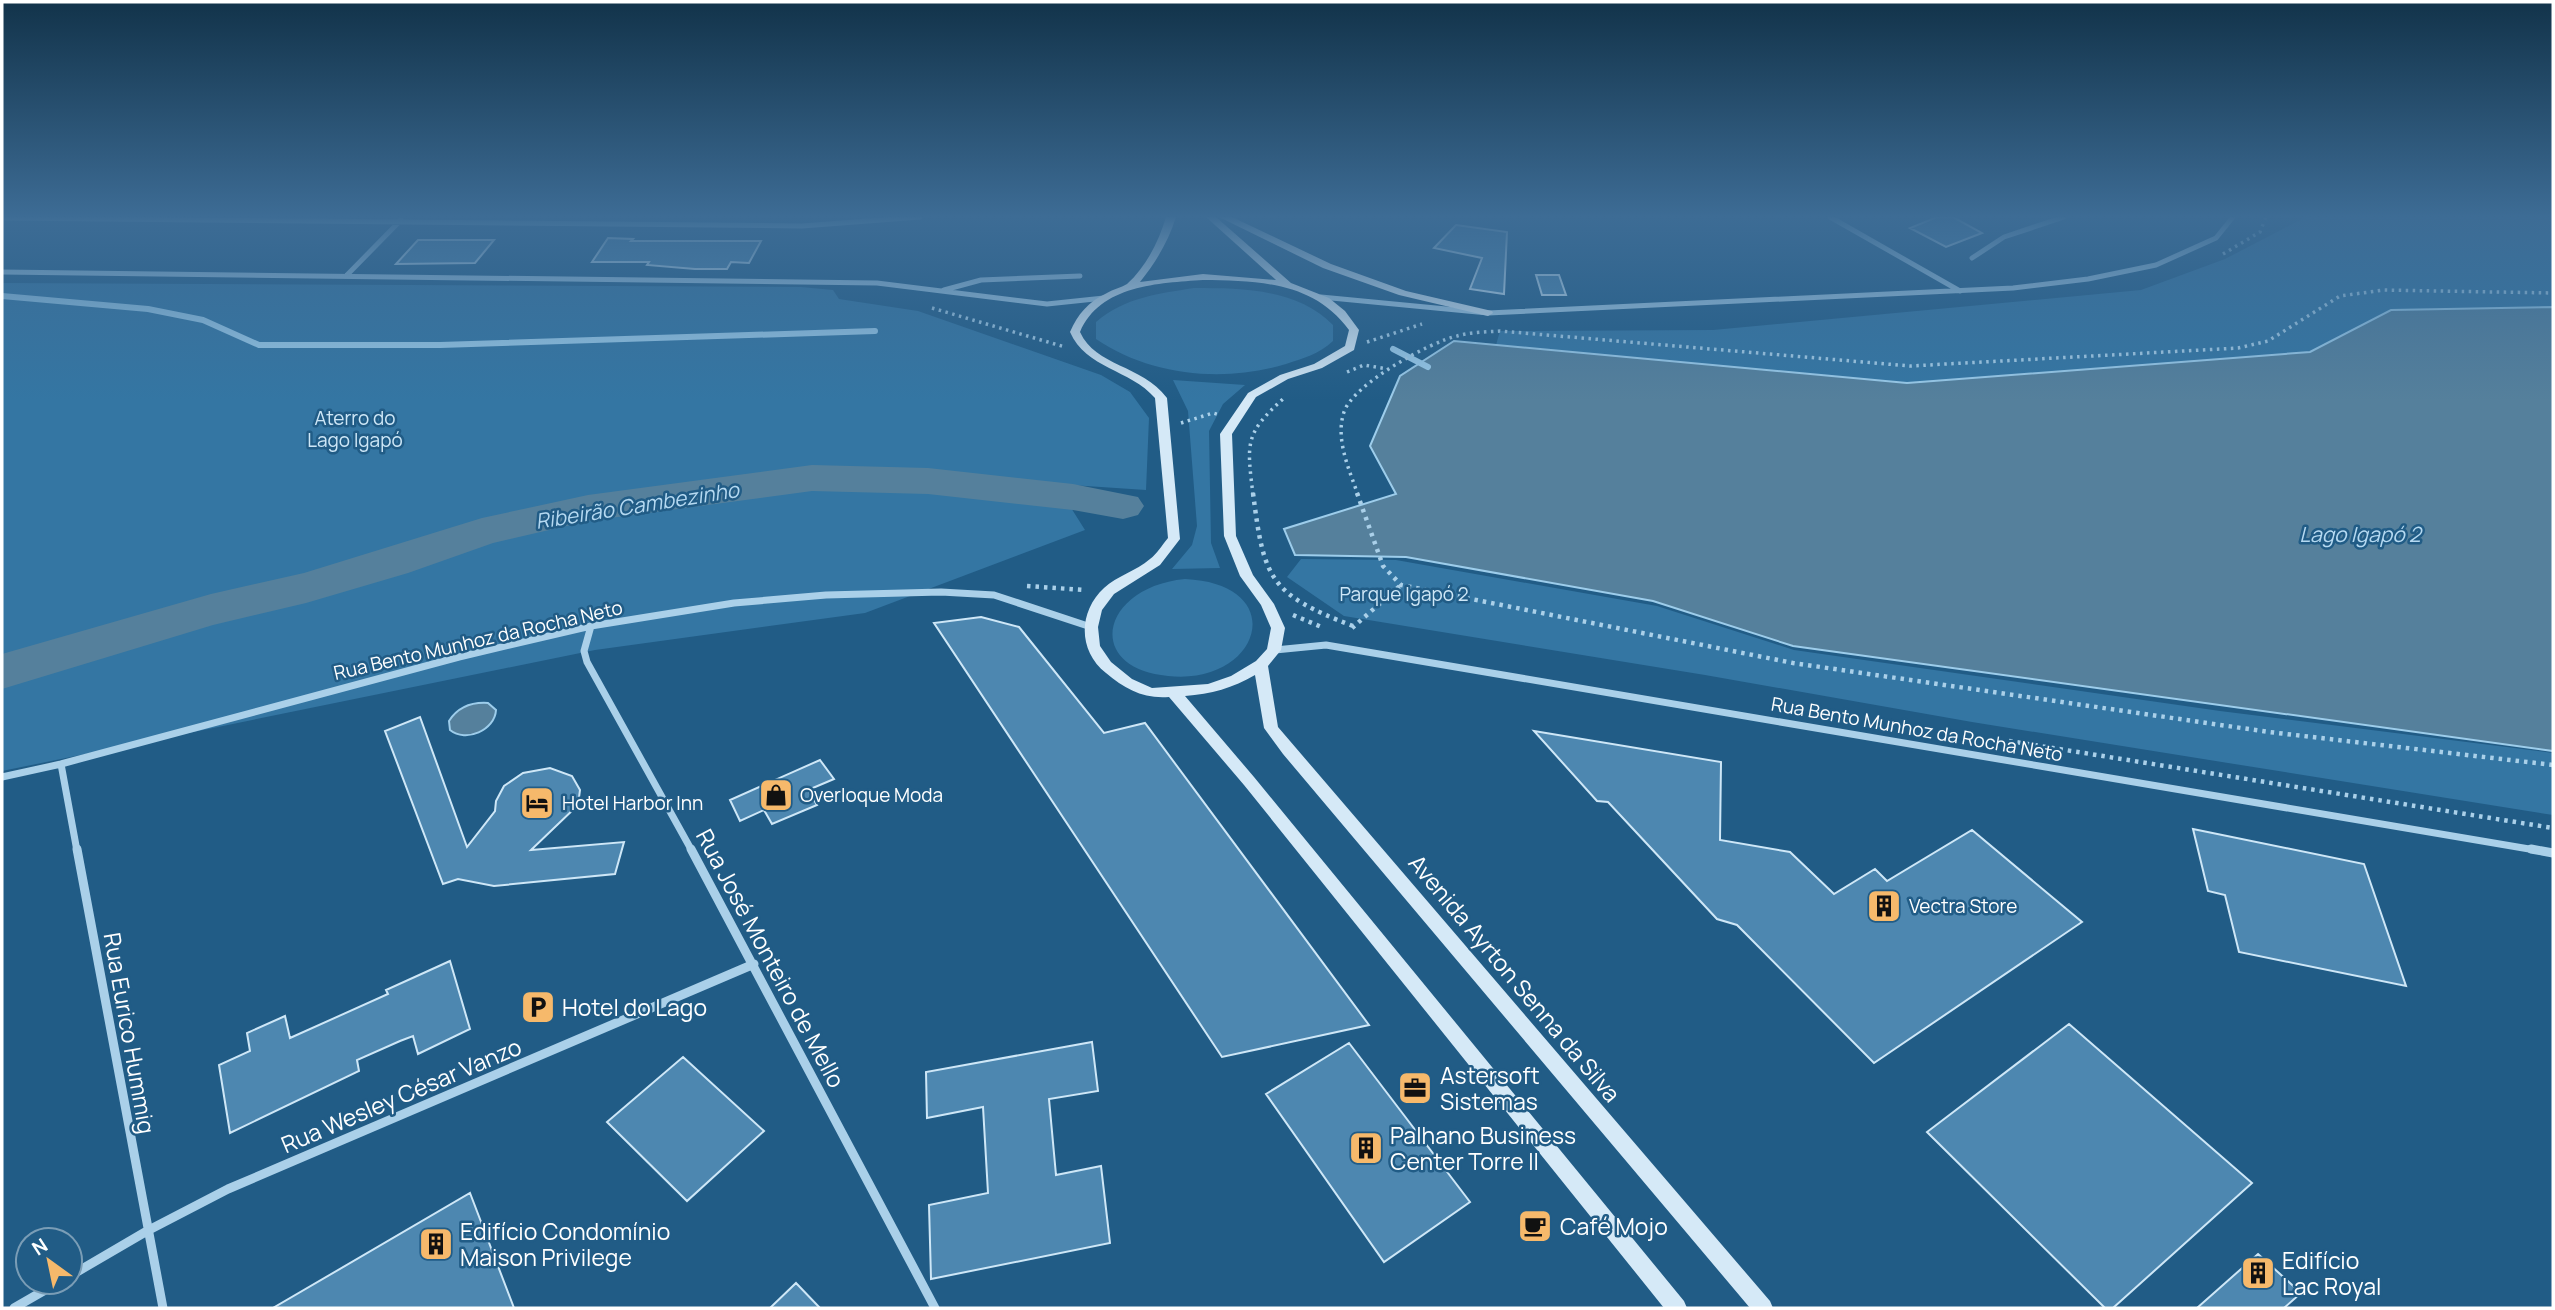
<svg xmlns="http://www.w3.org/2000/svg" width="2555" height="1310" font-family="Manrope,sans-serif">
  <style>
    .green { fill: #3476a3 }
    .water { fill: #55809c; stroke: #9dcdeb; stroke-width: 2 }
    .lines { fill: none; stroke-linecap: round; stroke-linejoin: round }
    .stream { stroke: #9dcdeb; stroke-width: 6 }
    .river { fill: #55809c; fill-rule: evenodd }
    .building { fill: #4d87b0; stroke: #cee7f7; stroke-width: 2 }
    .path-far1 { stroke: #aad0e9; stroke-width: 3.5; stroke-dasharray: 2.5 4.5; stroke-linecap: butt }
    .path { stroke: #aad0e9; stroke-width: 4.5; stroke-dasharray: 3.5 5; stroke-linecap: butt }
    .street-far2 { stroke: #aad0e9; stroke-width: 5 }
    .street-far1 { stroke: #aad0e9; stroke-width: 7 }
    .street { stroke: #aad0e9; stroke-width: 9 }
    .secondary { fill: #d5e9f7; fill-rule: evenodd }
    .labels { text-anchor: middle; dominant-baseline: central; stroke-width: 5; stroke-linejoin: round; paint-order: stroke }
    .park-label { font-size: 19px; fill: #cee7f7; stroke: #215c86 }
    .street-label { font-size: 19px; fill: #fff; stroke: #215c86 }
    .poi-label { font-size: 19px; fill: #fff; stroke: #215c86; text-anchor: start }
    .water-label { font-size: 21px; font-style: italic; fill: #b5d9f1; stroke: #215c86 }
    .near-street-label { font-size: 23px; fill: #fff; stroke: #215c86 }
    .near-poi-label { font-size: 23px; fill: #fff; stroke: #215c86; text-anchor: start }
  </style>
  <rect width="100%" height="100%" fill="#215c86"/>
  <path class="green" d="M2306 217H2553V307L2391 310 2310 352 1907 383 1496 345 1500 331 1713 330 2141 290 2225 259Z
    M2 283 801 287 833 290 839 299 918 311 1101 375 1130 392 1149 418 1146 490 1056 484 1085 530 865 613 595 650 2 771Z
    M1194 288C1243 288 1298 289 1333 325V341C1319 354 1304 358 1286 364 1224 383 1150 376 1096 339V322C1126 297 1157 294 1194 288Z
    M1173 380 1245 385 1223 404 1209 431 1211 543 1220 568 1172 569 1192 545 1197 526 1188 411Z
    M1301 559 1396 560 1657 606 1794 650 2220 711 2553 753V815L1972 722 1705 675 1344 616 1287 577Z
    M1185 579C1292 584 1261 686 1168 676 1083 668 1101 587 1185 579Z"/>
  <path class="water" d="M2553 307V751L1793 646 1653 601 1406 557 1295 555 1284 529 1396 494 1370 446 1400 376 1454 341 1907 383 2310 352 2391 310Z
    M488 703 496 710C495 730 466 743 450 730L449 721C458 707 472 702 488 703Z"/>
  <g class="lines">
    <path class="stream" d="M2 296 148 309 203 320 259 345H440L875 331
      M1393 349 1428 367"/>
    <path class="river" d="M812 465 928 468 1073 484 1138 497 1144 506 1138 515 1123 519 1073 510 928 494 812 491 588 521 493 543 408 573 306 603 213 625 2 689V654L211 594 304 573 482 518 588 495Z"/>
  </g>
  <path class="building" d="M1937 217H1953L1982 233 1946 247 1910 228Z
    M1456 225 1507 232 1504 294 1470 289 1482 258 1434 248Z
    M608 238 633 239 631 241H761L749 263 731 262 727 269H695L647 265 649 262H592Z
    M418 240H494L475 263 396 264Z
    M1536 275H1559L1566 295H1542Z
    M981 617 1019 627 1104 733 1145 723 1369 1025 1222 1057 934 623Z
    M420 717 467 847 495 811 496 801 504 786 523 773 550 768 572 776 580 790 578 805 531 850 624 842 615 874 494 886 458 879 443 884 385 731Z
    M1534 731 1721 762 1720 840 1790 852 1834 894 1875 869 1887 881 1972 830 2082 922 1874 1063 1737 925 1717 919 1608 802 1597 801Z
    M820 760 834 779 808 790 817 805 772 824 764 810 740 821 730 800Z
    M2193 829 2364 864 2406 986 2239 952 2225 895 2208 891Z
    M450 961 470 1029 418 1054 413 1036 400 1041 357 1060 359 1071 230 1133 219 1065 250 1051 247 1033 285 1016 290 1038 388 994 386 990Z
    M2069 1024 2252 1183 2113 1308H2105L1927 1132Z
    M1092 1042 1098 1091 1049 1099 1056 1175 1101 1166 1110 1243 931 1279 929 1205 988 1193 983 1107 927 1118 926 1072Z
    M1349 1043 1470 1202 1384 1262 1266 1094Z
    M683 1057 764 1131 687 1201 607 1122Z
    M470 1193 514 1308H273Z
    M2258 1254 2301 1293 2284 1308H2197Z
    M796 1283 820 1308H770Z"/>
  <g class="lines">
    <path class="path-far1" d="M2223 254 2260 232 2266 217
      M932 308 1065 347
      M1367 342 1422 324
      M1347 372 1364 365 1387 369
      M1181 423 1213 413 1220 415
      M1253 495C1247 443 1244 434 1284 398
      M1358 495C1349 469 1335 439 1344 412 1353 384 1430 342 1457 336 1471 332 1486 332 1500 331L1910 366 2238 348 2268 341 2340 296 2384 290 2553 293"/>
    <path class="path" d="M1253 493C1264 579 1269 594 1353 626
      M1357 493 1383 566 1401 585 1793 663 2269 732 2553 765
      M1027 586 1084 590
      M1293 615 1324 628
      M1352 628 1401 585
      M2009 741 2553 828"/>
    <path class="street-far2" d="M1830 217 1960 291
      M2 218 802 226 920 217
      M1972 258 2004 237 2064 217
      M2 272 877 283 1047 304 1104 298
      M347 275 401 220
      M944 290 981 280 1080 276
      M1321 297 1488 313 2013 288 2088 279 2156 265 2216 238 2233 217"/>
    <path class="street-far1" d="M591 626 584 651 587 662 692 851
      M1275 650 1326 645 2541 851
      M61 764 77 851
      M2 777 61 764 459 657 591 626 734 603 826 595 941 592 994 595 1091 627"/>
    <path class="street" d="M77 849 163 1308
      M691 849 935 1308
      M2531 849 2553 853
      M70 1276 147 1231 228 1189 754 964
      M14 1308 59 1282"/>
    <path class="secondary" d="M1166 217H1176C1168 242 1156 262 1140 282L1203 274 1276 280 1206 217H1216L1291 283 1329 298 1345 311 1359 330 1354 350 1322 368 1288 379 1256 397 1232 434 1236 536 1253 575 1274 604 1285 628 1281 650 1268 666 1278 727 1770 1301 1773 1308H1750L1283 754 1264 728 1255 675C1233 688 1211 694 1185 696L1254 777 1684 1301 1687 1308H1664L1244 785 1169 697C1143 699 1125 689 1106 673 1078 651 1078 612 1104 588 1117 576 1136 571 1150 559 1157 554 1162 545 1168 538L1155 398C1130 369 1086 369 1070 332 1078 314 1088 302 1107 293 1113 289 1121 288 1127 284 1146 267 1159 241 1166 217ZM1203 280C1258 281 1313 281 1349 330L1345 346 1314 364 1280 375 1248 393 1220 434 1224 536 1240 576 1261 605 1271 628 1267 649 1256 661 1231 676 1208 684 1152 688 1132 679 1111 662 1100 646 1098 627 1102 610 1114 594 1160 565 1180 539 1167 398C1141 364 1096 367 1080 332 1100 285 1159 283 1203 280Z
      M1219 217H1232L1331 264 1406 291 1492 311 1493 313 1488 316 1399 295 1323 268Z"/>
  </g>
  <linearGradient id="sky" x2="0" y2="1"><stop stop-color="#12334a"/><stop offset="0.54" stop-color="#3d6c95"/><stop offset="1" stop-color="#3d6c95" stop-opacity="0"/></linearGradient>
  <rect width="2555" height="401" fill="url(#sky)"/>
  <defs>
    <g id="shop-square" transform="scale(1.75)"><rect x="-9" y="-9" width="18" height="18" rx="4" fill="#f6b96b" stroke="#215c86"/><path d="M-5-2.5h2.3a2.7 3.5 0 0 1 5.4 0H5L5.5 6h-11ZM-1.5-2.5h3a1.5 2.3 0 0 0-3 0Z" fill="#111"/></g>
    <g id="hotel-square" transform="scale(1.75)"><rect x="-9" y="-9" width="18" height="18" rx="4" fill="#f6b96b" stroke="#215c86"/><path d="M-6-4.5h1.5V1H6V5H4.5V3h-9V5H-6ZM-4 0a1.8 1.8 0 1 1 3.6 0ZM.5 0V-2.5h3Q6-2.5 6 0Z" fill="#111"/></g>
    <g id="building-square" transform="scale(1.75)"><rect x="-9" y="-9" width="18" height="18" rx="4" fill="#f6b96b" stroke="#215c86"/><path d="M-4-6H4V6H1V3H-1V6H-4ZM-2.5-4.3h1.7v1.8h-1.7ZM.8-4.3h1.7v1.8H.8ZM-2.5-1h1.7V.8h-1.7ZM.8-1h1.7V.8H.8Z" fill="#111"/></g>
    <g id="parking-square" transform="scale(1.75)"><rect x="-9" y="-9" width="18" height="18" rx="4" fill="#f6b96b" stroke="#215c86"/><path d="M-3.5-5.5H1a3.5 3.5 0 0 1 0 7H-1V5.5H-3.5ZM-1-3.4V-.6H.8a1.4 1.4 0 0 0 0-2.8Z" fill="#111"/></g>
    <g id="office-square" transform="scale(1.75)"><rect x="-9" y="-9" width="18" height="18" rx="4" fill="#f6b96b" stroke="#215c86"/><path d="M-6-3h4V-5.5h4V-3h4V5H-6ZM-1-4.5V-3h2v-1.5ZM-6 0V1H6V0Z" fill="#111"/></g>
    <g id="cafe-square" transform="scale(1.75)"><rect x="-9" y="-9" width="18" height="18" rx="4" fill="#f6b96b" stroke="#215c86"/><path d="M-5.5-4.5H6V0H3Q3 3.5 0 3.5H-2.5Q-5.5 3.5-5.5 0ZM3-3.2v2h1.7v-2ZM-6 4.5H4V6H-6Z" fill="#111"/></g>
  </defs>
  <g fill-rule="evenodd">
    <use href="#shop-square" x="776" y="795"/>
    <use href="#hotel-square" x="537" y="803"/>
    <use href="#building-square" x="1884" y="906"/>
    <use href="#parking-square" x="538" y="1007"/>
    <use href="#office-square" x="1415" y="1088"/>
    <use href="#building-square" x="1366" y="1148"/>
    <use href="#cafe-square" x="1535" y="1226"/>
    <use href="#building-square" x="436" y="1244"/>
    <use href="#building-square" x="2258" y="1273"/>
  </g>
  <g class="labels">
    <g class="park-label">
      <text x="355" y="418">Aterro do<tspan x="355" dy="22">Lago Igapó</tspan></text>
      <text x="1404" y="594">Parque Igapó 2</text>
    </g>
    <g class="street-label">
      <text transform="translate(478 640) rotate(-13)">Rua Bento Munhoz da Rocha Neto</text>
      <text transform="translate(1917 729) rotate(10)">Rua Bento Munhoz da Rocha Neto</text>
    </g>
    <g class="poi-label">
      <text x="800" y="795">Overloque Moda</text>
      <text x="562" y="803">Hotel Harbor Inn</text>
      <text x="1909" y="906">Vectra Store</text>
    </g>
    <g class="water-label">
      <text transform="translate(637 505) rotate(-9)">Ribeirão Cambezinho</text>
      <text x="2360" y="534">Lago Igapó 2</text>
    </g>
    <g class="near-street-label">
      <text transform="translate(771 958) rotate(62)">Rua José Monteiro de Mello</text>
      <text transform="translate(1515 978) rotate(50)">Avenida Ayrton Senna da Silva</text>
      <text transform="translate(130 1033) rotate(80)">Rua Eurico Hummig</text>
      <text transform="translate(401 1095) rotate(-23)">Rua Wesley César Vanzo</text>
    </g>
    <g class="near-poi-label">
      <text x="562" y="1007">Hotel do Lago</text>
      <text x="1440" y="1075">Astersoft<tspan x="1440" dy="26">Sistemas</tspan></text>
      <text x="1390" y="1135">Palhano Business<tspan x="1390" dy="26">Center Torre II</tspan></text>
      <text x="1560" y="1226">Café Mojo</text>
      <text x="460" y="1231">Edifício Condomínio<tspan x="460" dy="26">Maison Privilege</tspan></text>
      <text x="2282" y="1260">Edifício<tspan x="2282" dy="26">Lac Royal</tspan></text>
    </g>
  </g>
  <rect width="2555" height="1310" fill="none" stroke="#ffffff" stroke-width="7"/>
  <g transform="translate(49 1261) rotate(327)"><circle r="33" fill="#215c86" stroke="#7a9db6" stroke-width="2"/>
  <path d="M0-5L12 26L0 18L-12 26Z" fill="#f6b96b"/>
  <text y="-10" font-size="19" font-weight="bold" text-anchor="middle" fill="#ffffff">N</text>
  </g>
</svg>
